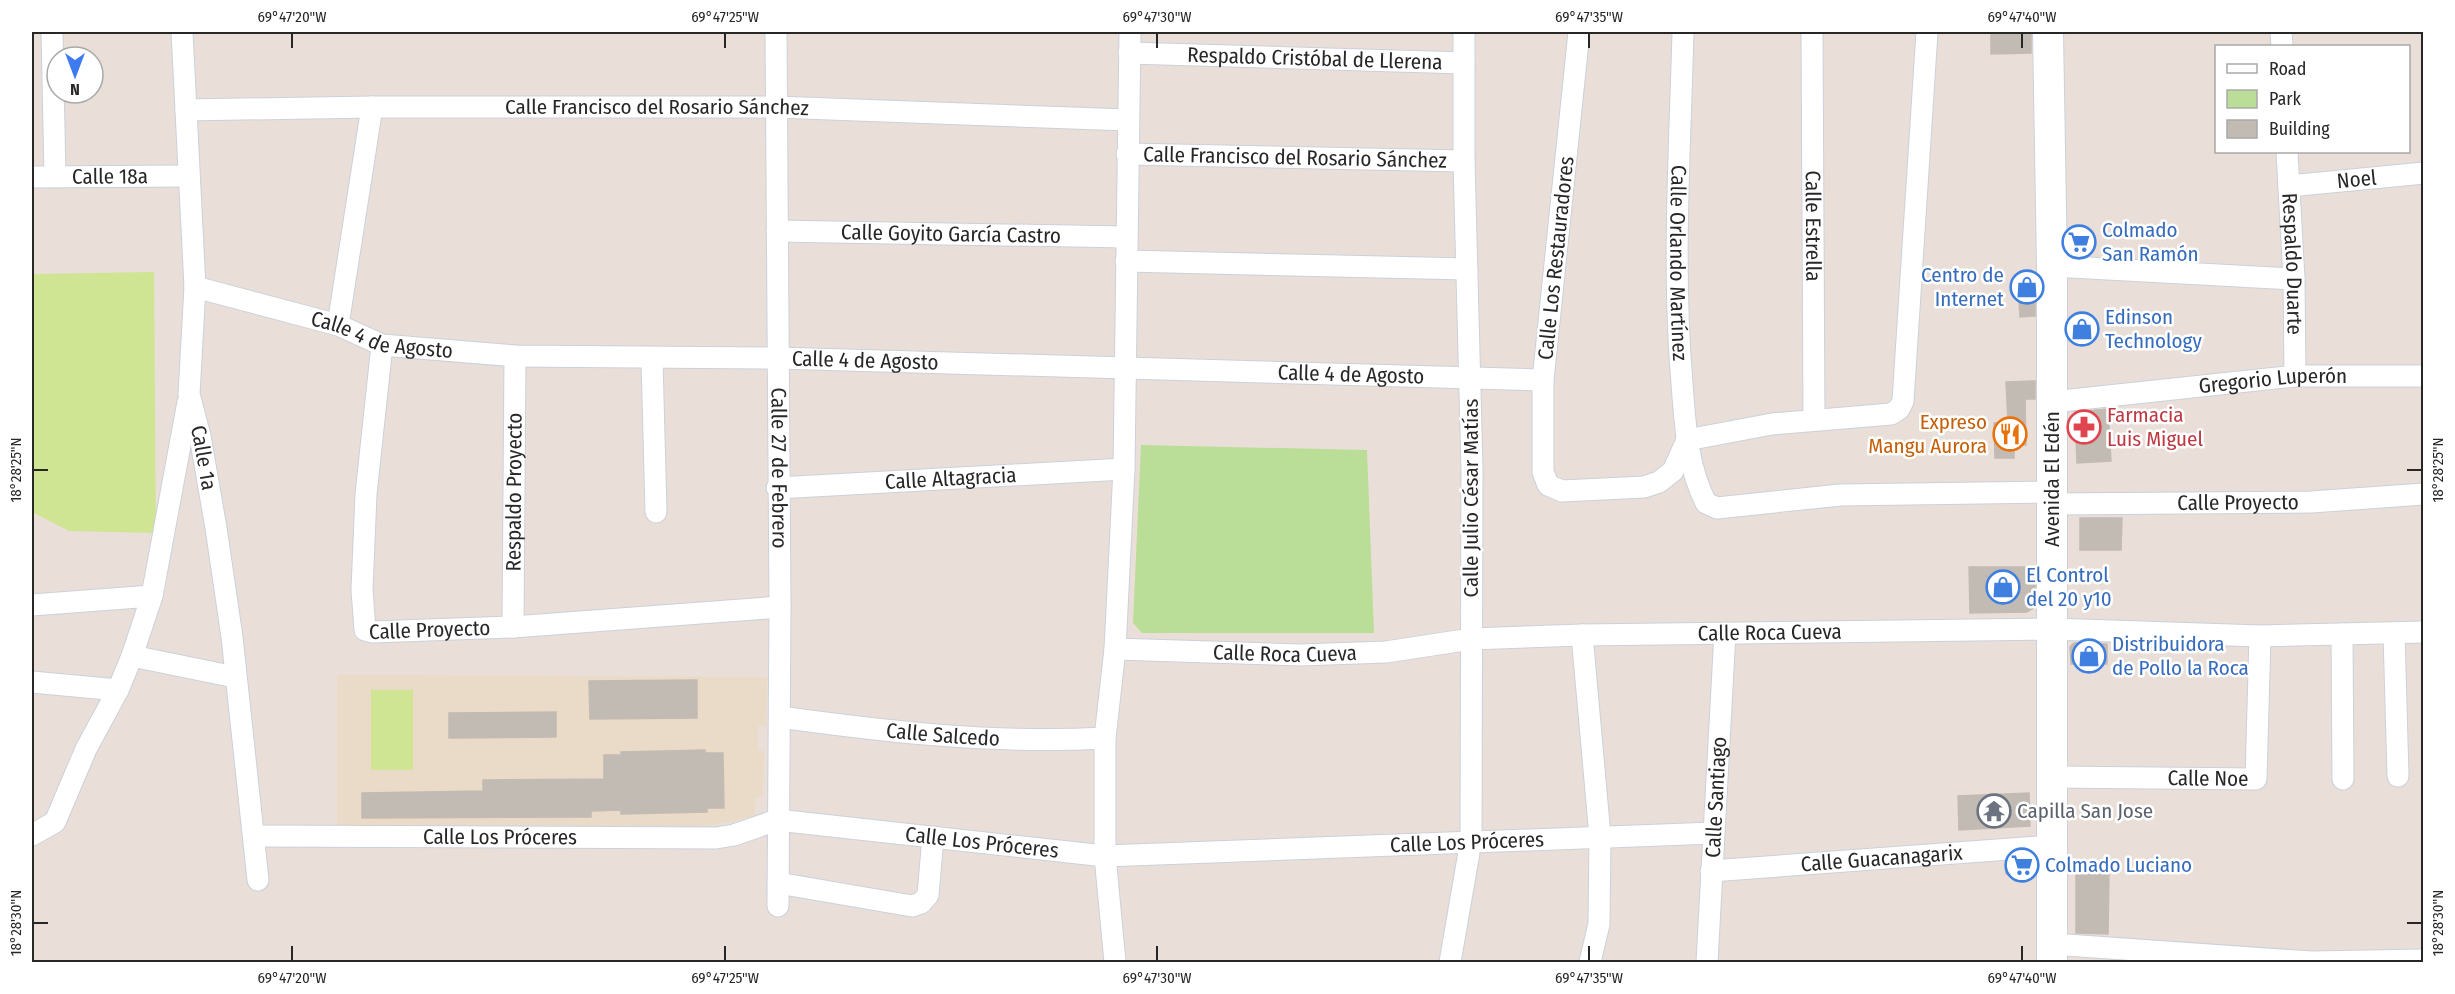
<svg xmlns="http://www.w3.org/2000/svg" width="2455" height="994" font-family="'Fira Sans Condensed',sans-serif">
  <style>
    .education { fill: #eadac8 }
    .green { fill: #bade97 }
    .pitch { fill: #cfe593 }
    .building { fill: #c1bbb4; stroke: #c4bbb3; stroke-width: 1.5 }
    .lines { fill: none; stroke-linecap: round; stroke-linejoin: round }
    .street-casing { stroke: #cbd1db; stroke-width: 23 }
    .secondary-casing { stroke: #cbd1db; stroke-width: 32 }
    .street { stroke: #fff; stroke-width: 21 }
    .secondary { stroke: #fff; stroke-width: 30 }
    .ticks { fill: none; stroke: #272727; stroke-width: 2 }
    .labels { text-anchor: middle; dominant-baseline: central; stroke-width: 5; stroke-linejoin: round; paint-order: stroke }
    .street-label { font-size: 21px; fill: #272727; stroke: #fff }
    .shop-label { font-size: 21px; fill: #366cbe; stroke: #fff; text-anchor: start }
    .health-label { font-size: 21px; fill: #be3a42; stroke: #fff; text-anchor: start }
    .food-label { font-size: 21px; fill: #c56008; stroke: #fff; text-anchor: end }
    .worship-label { font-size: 21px; fill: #5b616d; stroke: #fff; text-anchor: start }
    .neatline { fill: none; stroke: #272727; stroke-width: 2 }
    .ticks-label { font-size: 15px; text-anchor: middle; fill: #272727 }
  </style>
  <rect width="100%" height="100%" fill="#e9dfd8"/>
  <path class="education" d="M337 675 767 677 766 726H758V750L764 751 762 797 755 798V816L708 826 337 825Z"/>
  <path class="green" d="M1141 445 1367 450 1374 633H1142L1133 623Z"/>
  <path class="pitch" d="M154 272 156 533 69 531 32 512V274Z
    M371 690H413V770H371Z"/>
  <path class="building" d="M1991 32H2031V53L1991 54Z
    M2018 280H2035V316L2020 317Z
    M2035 381V399H2025L2026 445H2014V458H1995L1994 423 2008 422 2006 382Z
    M2108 409 2111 461 2077 463 2075 412Z
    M2080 518H2122L2121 550H2080Z
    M1969 567H2035V607L2027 612 1970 613Z
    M2074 643 2107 644V664H2071L2070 647Z
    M697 680V718L590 719 589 681Z
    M556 712V737L449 738V713Z
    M705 750V753H723L724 808H707V812L621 814V810L591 811V817L362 818V793L483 791V780L604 779V755H621V752Z
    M2029 793 2030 826 1959 830 1958 796Z
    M2035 860V873L2006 874V862Z
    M2076 872H2109L2108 934 2076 933Z"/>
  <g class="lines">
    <g class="street-casing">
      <g id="street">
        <path d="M52 32 55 176"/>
        <path id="s1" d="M182 32 195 287 189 394 200 436 216 528 232 637 258 880"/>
        <path id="s2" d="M776 32 780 607 778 906"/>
        <path d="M1579 32 1543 380V472L1548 485 1562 491 1644 487 1659 482 1673 471 1687 440 1772 424 1891 414 1899 409 1903 401 1927 32"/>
        <path id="s3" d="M1683 32C1680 149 1672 266 1682 383 1685 424 1687 466 1706 503L1717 508 1840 495 2052 492"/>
        <path id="s4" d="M1812 32 1814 420"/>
        <path d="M2281 32 2282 46"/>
        <path id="s5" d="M1129 53 1464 63"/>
        <path id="s6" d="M186 110 372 107H776L1127 120"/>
        <path id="s7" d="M2287 152 2294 279 2295 376"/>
        <path id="s8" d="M1127 154 1464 161"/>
        <path id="s9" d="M32 177 187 176"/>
        <path id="s10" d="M2289 186 2424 173"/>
        <path id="s11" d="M777 231 1126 237"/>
        <path d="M1126 261 1467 269"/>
        <path d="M2052 266 2294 279"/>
        <path id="s12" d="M195 287 338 325 382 345 515 356 777 358 1543 380"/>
        <path d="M338 325 372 107"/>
        <path id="s13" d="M382 345 366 494 362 590 365 630 373 632 513 627 780 607"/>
        <path d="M652 359 656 512"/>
        <path id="s14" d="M2052 402 2295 376H2424"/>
        <path id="s15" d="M777 488 1124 469"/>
        <path id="s16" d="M2052 504 2311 502 2424 494"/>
        <path d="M32 605 152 596"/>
        <path id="s17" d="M513 627 515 356"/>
        <path d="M2394 633 2398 776"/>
        <path d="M2342 634 2343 779"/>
        <path d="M1582 635 1600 836 1599 924 1590 962"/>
        <path id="s18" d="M1115 649 1300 655 1386 652 1471 639 1582 635 2052 629 2260 636 2424 632"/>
        <path d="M132 656 235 677"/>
        <path d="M32 682 118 690"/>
        <path id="s19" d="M780 717C888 732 996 744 1105 738"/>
        <path id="s20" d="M2052 777 2256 779 2260 636"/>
        <path d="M32 835 55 822 86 749 118 690 132 656 152 596 188 402"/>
        <path id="s21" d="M254 836 716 838 734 835 777 820 1105 856 1713 833"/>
        <path id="s22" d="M1711 871 2052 846"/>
        <path d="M778 883 912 906 921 903 928 895 933 837"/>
        <path d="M2052 944 2311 962 2424 960"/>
        <path d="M1115 962 1105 856V738L1115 649 1124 469 1130 32"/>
        <path d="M1450 962 1471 841 1472 469 1464 161V32"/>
        <path id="s23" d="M1707 962 1725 633"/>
      </g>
    </g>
    <g class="secondary-casing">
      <path id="secondary" d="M2048 32 2052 266V962"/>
    </g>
    <use href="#street" class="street"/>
    <use href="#secondary" class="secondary"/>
  </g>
  <path class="ticks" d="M292 33V48M725 33V48M1157 33V48M1589 33V48M2022 33V48M33 470H48M2407 470H2422M33 923H48M2407 923H2422M292 946V961M725 946V961M1157 946V961M1589 946V961M2022 946V961"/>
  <defs>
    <g id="supermarket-ring" transform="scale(1.725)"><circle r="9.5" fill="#fff" stroke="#3f7fe0" stroke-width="1.5"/><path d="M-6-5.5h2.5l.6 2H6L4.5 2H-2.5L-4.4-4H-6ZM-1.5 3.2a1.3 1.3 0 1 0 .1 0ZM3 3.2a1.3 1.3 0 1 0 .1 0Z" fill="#3f7fe0"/></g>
    <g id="shop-ring" transform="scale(1.725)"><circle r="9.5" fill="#fff" stroke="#3f7fe0" stroke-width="1.5"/><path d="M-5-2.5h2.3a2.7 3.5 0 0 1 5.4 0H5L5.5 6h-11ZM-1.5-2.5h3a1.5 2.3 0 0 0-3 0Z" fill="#3f7fe0"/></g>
    <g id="pharmacy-ring" transform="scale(1.725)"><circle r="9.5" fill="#fff" stroke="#e0444e" stroke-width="1.5"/><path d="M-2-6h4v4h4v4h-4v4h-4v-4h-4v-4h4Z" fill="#e0444e"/></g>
    <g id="restaurant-ring" transform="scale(1.725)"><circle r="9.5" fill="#fff" stroke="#e8710a" stroke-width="1.5"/><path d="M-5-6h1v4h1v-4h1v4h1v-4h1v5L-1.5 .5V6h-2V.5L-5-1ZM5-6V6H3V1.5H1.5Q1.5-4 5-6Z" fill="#e8710a"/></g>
    <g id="temple-ring" transform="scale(1.725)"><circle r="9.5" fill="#fff" stroke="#6b7280" stroke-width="1.5"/><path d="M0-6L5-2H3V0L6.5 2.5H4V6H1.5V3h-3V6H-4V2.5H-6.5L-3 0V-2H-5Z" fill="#6b7280"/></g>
  </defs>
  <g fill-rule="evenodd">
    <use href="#supermarket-ring" x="2079" y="242"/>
    <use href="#shop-ring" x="2027" y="287"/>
    <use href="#shop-ring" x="2082" y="329"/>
    <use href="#pharmacy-ring" x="2084" y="427"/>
    <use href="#restaurant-ring" x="2010" y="434"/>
    <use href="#shop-ring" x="2003" y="587"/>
    <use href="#shop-ring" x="2089" y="656"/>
    <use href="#temple-ring" x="1994" y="811"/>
    <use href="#supermarket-ring" x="2022" y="865"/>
  </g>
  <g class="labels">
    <g class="street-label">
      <text stroke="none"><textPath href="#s5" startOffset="186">Respaldo Cristóbal de Llerena</textPath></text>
      <text stroke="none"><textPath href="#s6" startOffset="471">Calle Francisco del Rosario Sánchez</textPath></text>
      <text stroke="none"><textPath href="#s8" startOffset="168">Calle Francisco del Rosario Sánchez</textPath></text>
      <text stroke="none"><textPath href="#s9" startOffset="78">Calle 18a</textPath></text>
      <text stroke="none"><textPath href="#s10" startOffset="68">Noel</textPath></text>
      <text stroke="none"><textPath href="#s4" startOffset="194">Calle Estrella</textPath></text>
      <text stroke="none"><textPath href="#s11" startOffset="174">Calle Goyito García Castro</textPath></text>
      <text transform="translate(1556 258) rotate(-84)">Calle Los Restauradores</text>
      <text stroke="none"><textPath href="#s3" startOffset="231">Calle Orlando Martínez</textPath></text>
      <text stroke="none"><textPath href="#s7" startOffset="112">Respaldo Duarte</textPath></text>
      <text stroke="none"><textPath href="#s12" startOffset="194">Calle 4 de Agosto</textPath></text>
      <text stroke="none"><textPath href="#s12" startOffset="680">Calle 4 de Agosto</textPath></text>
      <text stroke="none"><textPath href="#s12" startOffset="1166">Calle 4 de Agosto</textPath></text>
      <text stroke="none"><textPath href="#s14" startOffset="222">Gregorio Luperón</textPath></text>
      <text stroke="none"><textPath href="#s1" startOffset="428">Calle 1a</textPath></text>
      <text stroke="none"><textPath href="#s2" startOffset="436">Calle 27 de Febrero</textPath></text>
      <text stroke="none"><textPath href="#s15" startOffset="174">Calle Altagracia</textPath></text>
      <text transform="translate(2052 479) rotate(-90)">Avenida El Edén</text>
      <text stroke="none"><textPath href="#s17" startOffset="135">Respaldo Proyecto</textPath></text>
      <text transform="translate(1471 498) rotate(-90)">Calle Julio César Matías</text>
      <text stroke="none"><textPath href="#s16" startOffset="186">Calle Proyecto</textPath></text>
      <text stroke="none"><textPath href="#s13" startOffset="351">Calle Proyecto</textPath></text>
      <text stroke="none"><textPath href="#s18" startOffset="656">Calle Roca Cueva</textPath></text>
      <text stroke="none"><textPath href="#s18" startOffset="170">Calle Roca Cueva</textPath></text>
      <text stroke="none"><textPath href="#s19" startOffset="164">Calle Salcedo</textPath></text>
      <text stroke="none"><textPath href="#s20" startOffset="156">Calle Noe</textPath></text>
      <text stroke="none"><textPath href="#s23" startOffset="165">Calle Santiago</textPath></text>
      <text stroke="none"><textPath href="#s21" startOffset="246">Calle Los Próceres</textPath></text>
      <text stroke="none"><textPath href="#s21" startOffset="1218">Calle Los Próceres</textPath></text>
      <text stroke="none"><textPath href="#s21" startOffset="732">Calle Los Próceres</textPath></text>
      <text stroke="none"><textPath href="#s22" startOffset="171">Calle Guacanagarix</textPath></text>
    </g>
    <g class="shop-label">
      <text x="2102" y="230">Colmado<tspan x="2102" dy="24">San Ramón</tspan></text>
      <text x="2004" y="275" text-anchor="end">Centro de<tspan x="2004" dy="24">Internet</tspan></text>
      <text x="2105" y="317">Edinson<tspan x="2105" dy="24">Technology</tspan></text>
      <text x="2026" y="575">El Control<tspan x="2026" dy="24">del 20 y10</tspan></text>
      <text x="2112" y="644">Distribuidora<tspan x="2112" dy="24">de Pollo la Roca</tspan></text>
      <text x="2045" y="865">Colmado Luciano</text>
    </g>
    <g class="health-label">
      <text x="2107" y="415">Farmacia<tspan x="2107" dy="24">Luis Miguel</tspan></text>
    </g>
    <g class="food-label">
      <text x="1987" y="422">Expreso<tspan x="1987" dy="24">Mangu Aurora</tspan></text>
    </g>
    <g class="worship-label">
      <text x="2017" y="811">Capilla San Jose</text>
    </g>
  </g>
  <rect width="2455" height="994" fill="none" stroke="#ffffff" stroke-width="66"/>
  <rect x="2215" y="45" width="195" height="108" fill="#ffffff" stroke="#a9a9a9" stroke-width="1.5"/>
  <rect x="2227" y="64" width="30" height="9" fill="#ffffff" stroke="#a9a9a9" stroke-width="1.5"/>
  <text x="2269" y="75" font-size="18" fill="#272727">Road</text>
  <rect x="2227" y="90" width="30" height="18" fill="#bade97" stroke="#a9a9a9" stroke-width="1.5"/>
  <text x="2269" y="105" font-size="18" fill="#272727">Park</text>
  <rect x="2227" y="120" width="30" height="18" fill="#c1bbb4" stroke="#a9a9a9" stroke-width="1.5"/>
  <text x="2269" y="135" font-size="18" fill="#272727">Building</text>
  <g transform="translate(75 75) rotate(180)"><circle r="28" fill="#ffffff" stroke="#a9a9a9" stroke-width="1.5"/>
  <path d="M0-4.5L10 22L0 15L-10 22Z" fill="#3e7bf0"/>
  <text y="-9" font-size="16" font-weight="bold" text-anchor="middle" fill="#272727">N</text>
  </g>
  <rect x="33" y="33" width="2389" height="928" class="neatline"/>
  <g class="ticks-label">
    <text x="292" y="22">69°47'20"W</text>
    <text x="725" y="22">69°47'25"W</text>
    <text x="1157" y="22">69°47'30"W</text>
    <text x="1589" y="22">69°47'35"W</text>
    <text x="2022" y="22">69°47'40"W</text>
    <text transform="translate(2438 470) rotate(-90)" y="5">18°28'25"N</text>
    <text transform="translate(16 470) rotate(-90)" y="5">18°28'25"N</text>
    <text transform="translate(2438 923) rotate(-90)" y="5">18°28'30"N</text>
    <text transform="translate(16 923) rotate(-90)" y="5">18°28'30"N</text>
    <text x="292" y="983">69°47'20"W</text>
    <text x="725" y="983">69°47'25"W</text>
    <text x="1157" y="983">69°47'30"W</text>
    <text x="1589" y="983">69°47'35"W</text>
    <text x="2022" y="983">69°47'40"W</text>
  </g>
</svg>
